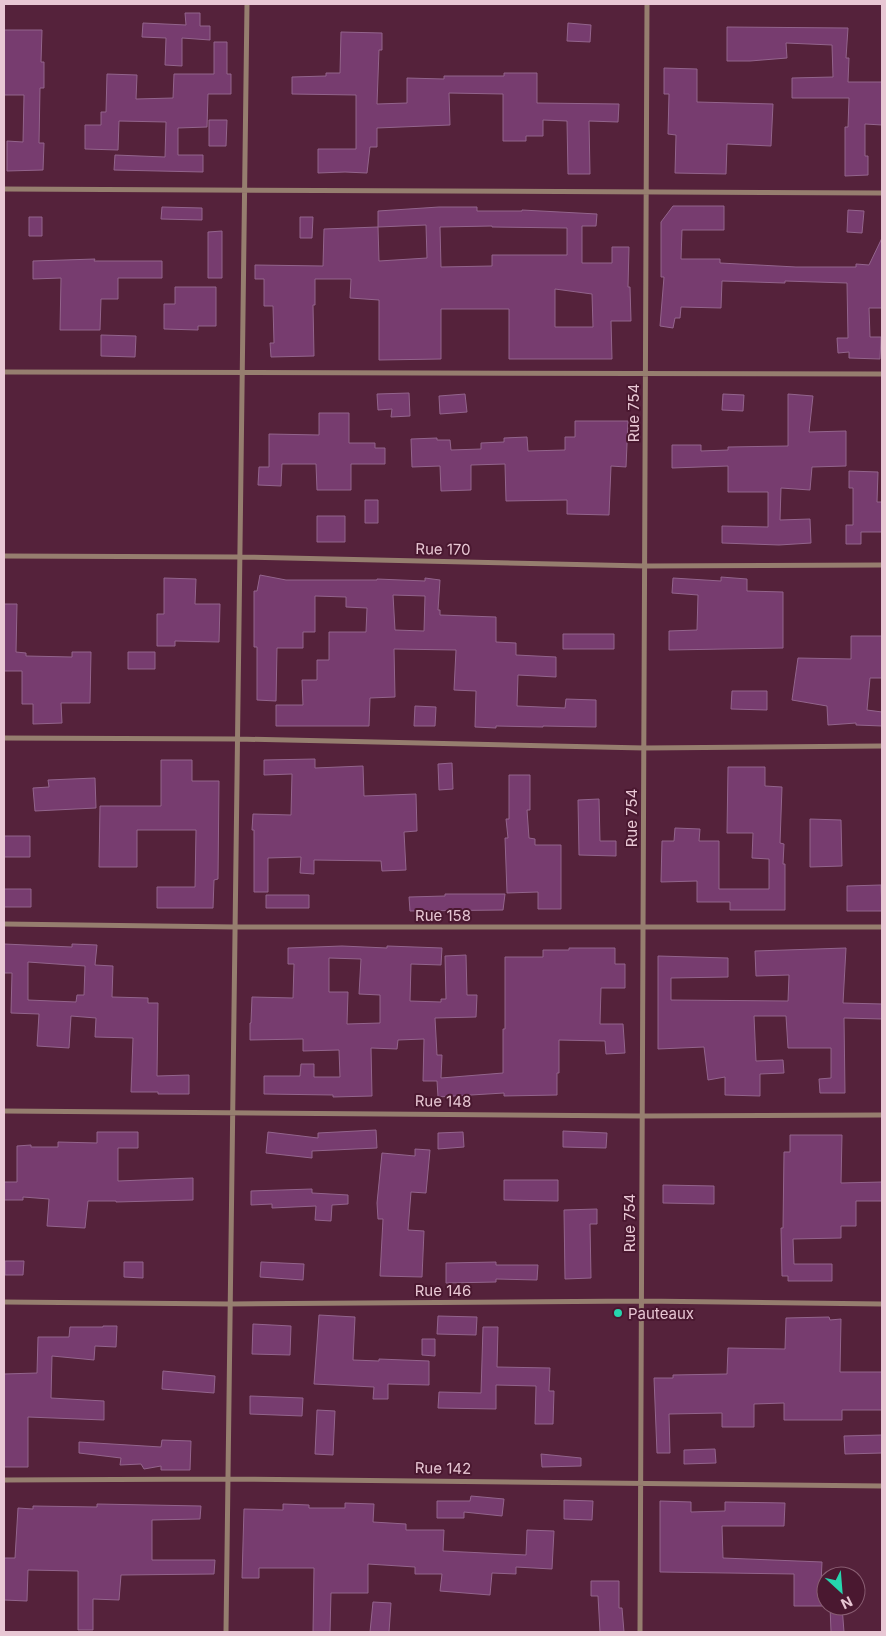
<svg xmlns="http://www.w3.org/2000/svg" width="886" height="1636" font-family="Inter,sans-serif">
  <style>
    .building { fill: #773c6f; stroke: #93648c; fill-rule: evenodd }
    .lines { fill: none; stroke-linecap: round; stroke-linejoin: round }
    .street { stroke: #967e6f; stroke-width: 5 }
    .poi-dot { fill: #26d5ae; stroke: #4a1830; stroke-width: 2 }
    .labels { text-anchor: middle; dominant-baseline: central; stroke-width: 4; stroke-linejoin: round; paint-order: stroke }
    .street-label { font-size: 15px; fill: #e8c7d4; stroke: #4a1830 }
    .poi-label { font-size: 15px; fill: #e8c7d4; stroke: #4a1830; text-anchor: start }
  </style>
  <rect width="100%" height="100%" fill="#55223b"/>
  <path class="building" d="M185 13H200V26H210V40L182 38V66L165 65 166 38 142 37 143 23 186 25Z
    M568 23 591 25 590 42 567 41Z
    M727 27 848 28 846 58H849L848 82H882V125L865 124V156H868V175L845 176V127H848L849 98H792V78L833 77 832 45 786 43 787 58 750 61H727Z
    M4 30H42L41 62H44V88H40L39 143H44L43 170 7 171V141L23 142 24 95H4Z
    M341 32 382 33V50H379L377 104 407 103V78L444 79V76H504V73H537V103L619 104 618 122 589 121 590 174H568L567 121 543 120V136H526V141H503V94L449 93 450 125 377 128V147H370L367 173 345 172 318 173V149H356V95L292 94V77L326 76V73H340Z
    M214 42H227V74H231V94H208L207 127 178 128V155H203V172L114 170 115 155 165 157 166 122 119 121 118 150 85 149V125H101V112H106L107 74 137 75 136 99 173 98 174 74H214Z
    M664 68 697 69V102L773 104 771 146 727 144 726 174 675 173 676 135 668 134 669 94H664Z
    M209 120H227L226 146H209Z
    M673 206H724V230H682L681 259H720V263L796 267H856V264L869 265 882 238V308H869L870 337H881L880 359 849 358V352L838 353 837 338H848L847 283 785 281V283L722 281 721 308 681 307 680 318H675L673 328 660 326 664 277H661V222Z
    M162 207 202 208V220L161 219Z
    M439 207H477V211H522V210L597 214 596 226H582V263H612V247H629L628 287H630L631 321H611L612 359H509V309H441V359L379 360V300L350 298 351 279H315V305H313L314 356 271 357 270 343H274L273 306H264V279H255V265L323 266 324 229 378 227V211ZM426 225 427 258 379 261 378 227ZM492 226V227L567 228V255H492V266L441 267 440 227ZM555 289 592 294 593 327H555Z
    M848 210 864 211 862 233 847 232Z
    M29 217H42V236H29Z
    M300 217H313L312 238H300Z
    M222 231V278H208V232Z
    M95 259 94 261H162V278H118V299H101L100 330H60L61 278 33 279V261Z
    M175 287H216V326H198V330L164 329V304H175Z
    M101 335 136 336 135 357 101 356Z
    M409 393 410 416 391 417 392 409 378 410 377 394Z
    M465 394 467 412 440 414 439 396Z
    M723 394 744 395 743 411 722 410Z
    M788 394 813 396 809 432 846 431V466L812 467 810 490 781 488 780 520 810 519 811 543 779 545 722 543V526L768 527V492H728V466L672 468V445H701V451L728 450V447L788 446Z
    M319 413H349V443H375V448H385V464H351V490H317L316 464H282L281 486 258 485 259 467H269V434L319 435Z
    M575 421H628L626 467 611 466 609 515 567 514V500L506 501 505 464 471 465V490L441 491 440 466 412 467 411 439 437 438V440H450L451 450 481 449V443L504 442V438L527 437 528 451 565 450V437H575Z
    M849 471 878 472 877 502H882V532H861V544H846V525H853V488H849Z
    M365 500H378V523H365Z
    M317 516H345V542H317Z
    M260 575 286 580H377V579L425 581V578L440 580 438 610H440V615L496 617V642L516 643V655L556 657V677L518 675 517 706 565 708 566 699 596 700V727L543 726V727L496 726V728L475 727 476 691 454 690 456 650 394 649 395 697 370 698 369 726H276V705H303L302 680H317V660H329V632H366L367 608 346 607V597L315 596V632H303V648H277L276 701 257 700V647H254V591H257ZM393 595 425 596 424 631 395 630Z
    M721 577 747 579V591L783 592V648L669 650V631L697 630 698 595 672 593 673 578 721 581Z
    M164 578 196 579 195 604H220L219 642 175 641V646H157V614H164Z
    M4 604H17L16 652 26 653V656L72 657V652H91L90 703H61L62 723 33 724V704H22V671H4Z
    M563 634H614V649H563Z
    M851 636H882V678H870L867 710 882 712V726L856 725V723L828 725 827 706 792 700 798 658 851 659Z
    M128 652H155V669H128Z
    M732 691H767V710L731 709Z
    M415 706 436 707 435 726H414Z
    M315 759V768L363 766 364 796 416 794 417 831 404 832 406 870 382 871 381 861 314 860V874L300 873 301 857 268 858V892H254V830H252L253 814 291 815 292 774 264 775V760Z
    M161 760H192V781H219L218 879 214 880 213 908H157V887H195L196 830H137V867H99L100 806H161Z
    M452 763 453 789 439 790 438 764Z
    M728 767H765V786L782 787 780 843 784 844 783 864H785V910H730V902H697V881L661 882 662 841H674L675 828 700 829 699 841H719V889H769V859L752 858 753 833H727Z
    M509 775H530V810H527L529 838 535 839V845H561V909H538V892L507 893 505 838H508L506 819H509Z
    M95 778 96 808 35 811 33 788 49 787 48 780Z
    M599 799 600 841H616V856L579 855 578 800Z
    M810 819 841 820 842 866 810 867Z
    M4 836H30V857H4Z
    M881 885 882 911H847V886Z
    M4 889H31V907H4Z
    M445 894H505L503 910 410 911 409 897 445 896Z
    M266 895H309V908H266Z
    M4 944 72 947V944L97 945 95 965 113 966 112 997 148 998V1003H158L157 1076 189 1075V1094H158V1092H131L133 1038 95 1037 96 1018 71 1016 69 1048 37 1046 39 1014 11 1013 12 973H4ZM28 962 85 966 84 995H77L76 1002 28 1000Z
    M342 946 387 948V946L442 948 441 965 411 964 410 1001 441 1002V999H446L445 956 466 955 467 995H477L476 1017 435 1018 437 1055H442L441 1078 503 1073V1029H505V957H543V950H569V948H615V964H625V988H601L600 1024H623L625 1053 606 1054 605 1041 559 1040V1073H557V1095L504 1096V1093L438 1097 437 1081H423L424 1039 398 1040 397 1049 371 1048 372 1096 333 1097V1095L264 1094V1076H300L301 1064H314V1077H340L339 1050 303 1051V1039L250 1040V1023H251L252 997 293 998 294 964H288V948ZM329 958 361 959 359 994 380 995V1023L347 1024 348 992H329Z
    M846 948 843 1003 882 1004V1019L844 1018 845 1093H820L819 1079 831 1078V1048H788L786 1016H754L756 1061 783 1060 784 1073 760 1074V1096L725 1095V1077L708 1080 704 1047 658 1049V956L728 958V977L671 978V1000L788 1001 789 975 756 976 755 951Z
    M376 1130 377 1148 312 1151V1158L266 1153 268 1132 318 1138V1133Z
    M563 1131 607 1133 606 1148 563 1147Z
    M97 1132H138V1148H118V1181L193 1178V1200L116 1202V1201H88L85 1228 47 1226 49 1199 23 1197V1200H4V1182H17V1146L31 1145V1147H58V1142L97 1143Z
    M463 1132 464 1147 438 1149V1133Z
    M790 1135H842L841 1183 882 1182V1201H856V1226H841V1238L793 1239 794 1264H832V1281H788V1276H782L781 1228H783L784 1152H790Z
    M415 1149 430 1150 426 1193 411 1192 408 1230 424 1231 422 1277 380 1276 383 1219H378L377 1203 382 1153 415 1156Z
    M504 1180H558V1201L504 1200Z
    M663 1185 714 1186V1204L663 1203Z
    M312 1189V1193L348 1195V1204L332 1205 331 1221 315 1220 316 1206 272 1208V1204L251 1205V1191Z
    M597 1209V1224H590L591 1278 565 1279 564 1210Z
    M5 1261H24L23 1275H5Z
    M124 1262H143V1278L124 1277Z
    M261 1262 304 1264 303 1280 260 1277Z
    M496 1262V1265H538L537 1280 496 1279V1282L446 1283V1263Z
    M319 1315 355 1317 353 1360 379 1361V1359L429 1361V1385L388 1384V1399H373L374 1387 314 1384Z
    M438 1316 477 1317 476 1335 437 1334Z
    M829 1317 830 1320 841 1319 840 1372H882V1410H842V1420H784V1403L754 1404V1427H722V1413L669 1414 670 1453H657L654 1378H673V1375L727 1374 728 1348 785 1349 786 1318Z
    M253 1324 291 1326 290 1355 252 1354Z
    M103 1326H117L116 1347 95 1346 94 1360 52 1356 51 1398 104 1401V1420L28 1417V1467H4V1374L37 1373 38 1337H69L70 1327H103Z
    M483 1327H498L497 1367 550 1368 549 1391H554L553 1424H535L536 1386 496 1385V1409L438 1408 439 1392 481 1393Z
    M422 1339H435V1356L422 1355Z
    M163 1371 215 1376 214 1393 162 1389Z
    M250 1396 303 1398 302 1416 250 1414Z
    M317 1410 335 1411 333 1455 315 1454Z
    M882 1435V1453L845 1454 844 1436Z
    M162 1440 191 1441 190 1470H161V1466L144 1469 141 1464 120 1465 121 1458 79 1453V1442L161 1447Z
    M715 1449 716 1463 684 1464V1450Z
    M541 1454 581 1458V1466L542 1467Z
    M471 1496 504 1499 502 1516 464 1512V1518H437V1501H470Z
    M564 1500 593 1501 592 1520 564 1519Z
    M660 1501 691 1502V1512L725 1511V1502L785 1503 784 1526H722L723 1558 822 1562 821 1583H826V1606H794V1574L660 1572Z
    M345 1503 374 1504 373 1522 406 1524V1530H444L443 1551 526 1555 527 1530 554 1531 552 1569 516 1567V1574L492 1573 490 1595 440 1591 442 1574H415V1567L368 1564V1593H331L330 1632H313L314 1568H259V1578H242L244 1509 283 1510V1504L309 1505V1508H345Z
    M97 1504 201 1506 200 1519 152 1520V1560H215L214 1574 121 1575 119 1600 93 1599V1630H78V1571L28 1570 27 1601 4 1600V1558H15L18 1508 33 1509V1506L97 1507Z
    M591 1581H619V1608H622L624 1632H600L598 1596H591Z
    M373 1602 391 1603 389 1632H370Z
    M830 1606H842L844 1632H831Z"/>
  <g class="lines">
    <path class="street" d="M4 189 882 193
      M4 372 882 374
      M4 556 240 557 645 566 882 565
      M4 738 238 739 644 748 882 746
      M4 924 235 927H882
      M4 1111 642 1116 882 1115
      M4 1302 230 1304 641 1301 882 1304
      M4 1480 228 1479 882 1486
      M226 1632 247 4
      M640 1632 647 4"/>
  </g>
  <circle class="poi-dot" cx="618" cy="1313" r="5"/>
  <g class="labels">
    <g class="street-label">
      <text transform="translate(633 413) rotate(-90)">Rue 754</text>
      <text transform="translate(443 549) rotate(1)">Rue 170</text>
      <text transform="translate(631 818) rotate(-90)">Rue 754</text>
      <text x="443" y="915">Rue 158</text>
      <text transform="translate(443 1101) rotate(1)">Rue 148</text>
      <text transform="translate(629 1223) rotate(-90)">Rue 754</text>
      <text x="443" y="1290">Rue 146</text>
      <text transform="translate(443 1468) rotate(1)">Rue 142</text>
    </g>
    <g class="poi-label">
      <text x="628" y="1313">Pauteaux</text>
    </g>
  </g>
  <rect width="886" height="1636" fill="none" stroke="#e8c7d4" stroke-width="10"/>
  <g transform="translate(841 1591) rotate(154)"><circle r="24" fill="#4a1830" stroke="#895e72"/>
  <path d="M0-4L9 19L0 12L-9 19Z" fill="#26d5ae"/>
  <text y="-8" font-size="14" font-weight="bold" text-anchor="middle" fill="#e8c7d4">N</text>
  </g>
</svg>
